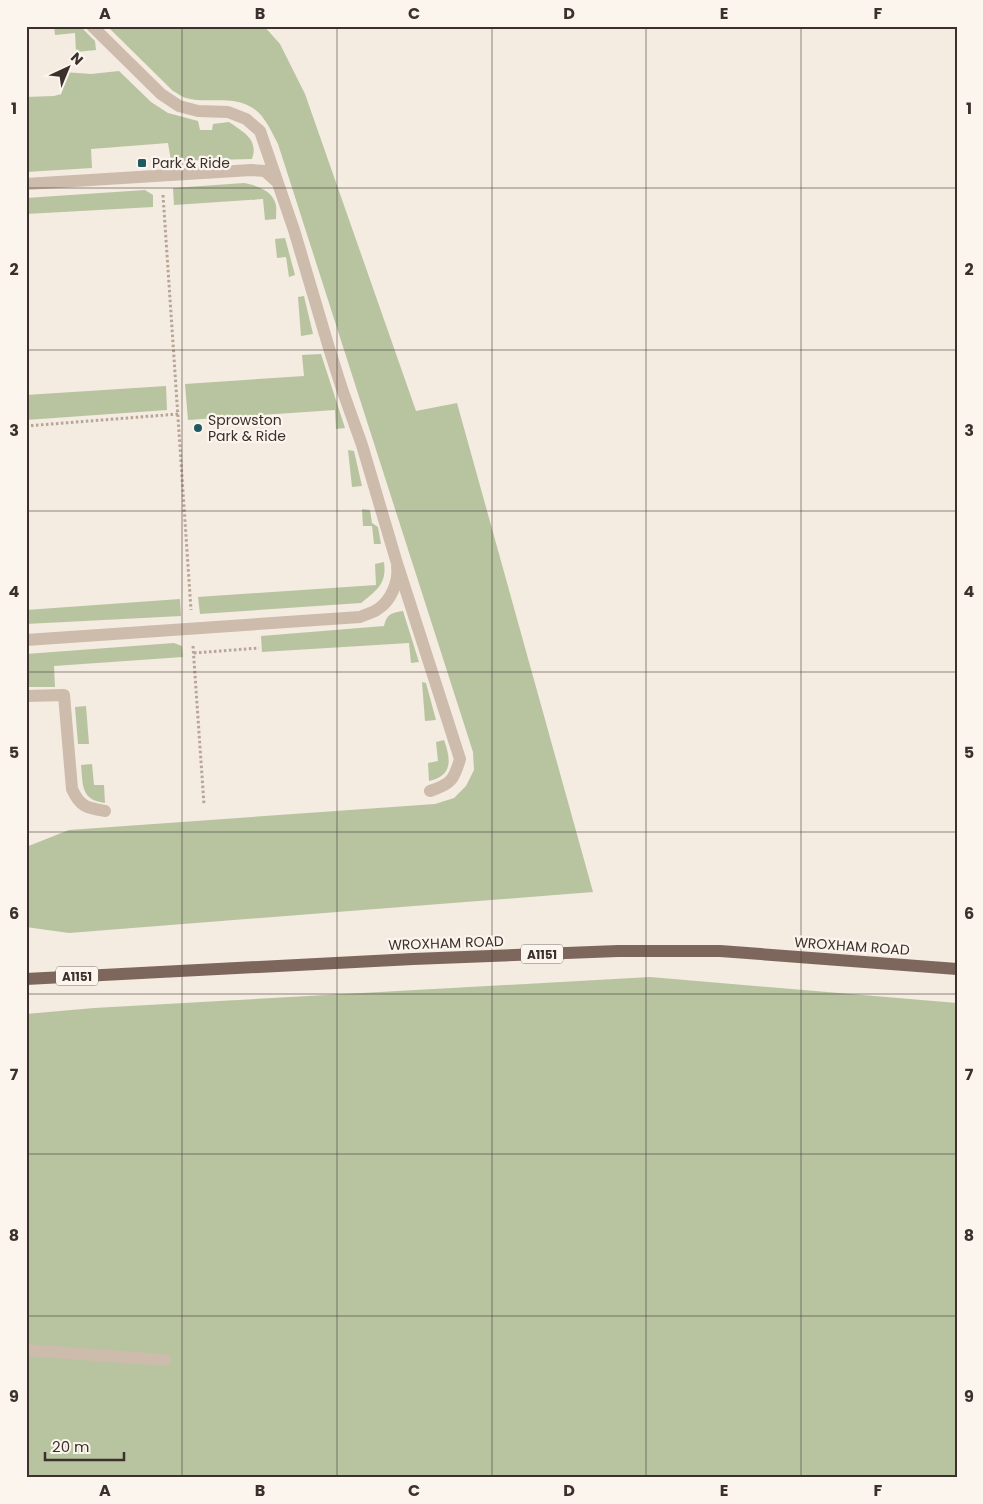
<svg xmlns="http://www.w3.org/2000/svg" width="983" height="1504" font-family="Poppins,sans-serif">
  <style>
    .green { fill: #b8c4a0 }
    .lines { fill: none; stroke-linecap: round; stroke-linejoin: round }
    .path { stroke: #b9a596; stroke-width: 3; stroke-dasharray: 2.5 2.5; stroke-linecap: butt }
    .minor { stroke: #cdbbac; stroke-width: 12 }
    .major { stroke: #7d675c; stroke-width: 12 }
    .grid { fill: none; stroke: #3b302b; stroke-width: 1; stroke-opacity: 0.55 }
    .poi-dot { fill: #1f5a5e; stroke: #fbf5ee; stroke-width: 2 }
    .labels { text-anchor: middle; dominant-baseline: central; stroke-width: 4.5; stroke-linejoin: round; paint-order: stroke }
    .shield { fill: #fbf5ee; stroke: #756b66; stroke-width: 1 }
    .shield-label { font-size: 12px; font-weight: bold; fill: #3b302b }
    .poi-label { font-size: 14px; fill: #3b302b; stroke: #fbf5ee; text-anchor: start }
    .street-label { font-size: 14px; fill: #3b302b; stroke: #fbf5ee }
    .neatline { fill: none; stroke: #3b302b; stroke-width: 2 }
    .grid-label { font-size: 16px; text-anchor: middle; font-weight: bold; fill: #3b302b }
  </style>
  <rect width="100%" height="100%" fill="#f4ebe1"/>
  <path class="green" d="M54 26H80L95 41 96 50 76 52 75 33 55 35Z
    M107 26H264L280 44 305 94 416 411 457 403 593 892 69 933 26 927V847L69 830 435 804 454 798 466 786 474 770 473 752 278 144C271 131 264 114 251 107 231 95 208 104 186 98 182 97 177 93 173 91Z
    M119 71 151 102 168 113 198 121 200 130H212L213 124 229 122C243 132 259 139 252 159L171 161 168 143 91 149 92 168 26 172V97L54 96 61 94 59 80 63 72 91 74Z
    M244 183C255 185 271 190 275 202 277 206 276 214 276 219L265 220 263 199 174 205 173 188Z
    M145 190 153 195V207L26 214V198Z
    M285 238 295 275 289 277 286 257 277 258 275 239Z
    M304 296 313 334 301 336 298 297Z
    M321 354 345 428 336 429 335 410 188 420 185 384 304 376 302 355Z
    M166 386 167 410 26 420V395Z
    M348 450 354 451 362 486 352 487Z
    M362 509 370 510 372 523 378 527 381 544H374L372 526H363Z
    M384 562C387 584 377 590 361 603L200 614 198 597 376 585 375 564Z
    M180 599 181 616 26 624V610Z
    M403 611 419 662 411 663 409 643 262 652 261 636 384 626C387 614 391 613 403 611Z
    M174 643 182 646 183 657 54 666 55 687H26V654Z
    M422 682 426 683 436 720 425 721Z
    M86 706 89 744H78L75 707Z
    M444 740C451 759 453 776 429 781L428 763 438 761 436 742Z
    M92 764 94 785H104L105 803C81 800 83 786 81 765Z
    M650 977 957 1003V1478H26V1014L94 1008Z"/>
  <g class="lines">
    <path class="path" d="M163 195 191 610
      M26 426 178 414
      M193 646 204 805
      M194 653 259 648"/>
    <path class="minor" d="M92 26 161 94 179 106 198 111 228 112 246 119 260 131 294 230 329 348 342 389 362 445 396 560 460 759C454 780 451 784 430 791
      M26 184 251 170 265 171 276 181
      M26 640 360 617C366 614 373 613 378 609 391 601 399 581 397 567
      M26 696 64 695 72 789C80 807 87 808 105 811
      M26 1350 165 1360"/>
    <path class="major" d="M26 979 413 959 618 951H720L957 969"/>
  </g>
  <path class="grid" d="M182 26V1478M337 26V1478M492 26V1478M646 26V1478M801 26V1478M26 188H957M26 350H957M26 511H957M26 672H957M26 832H957M26 994H957M26 1154H957M26 1316H957"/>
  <g class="poi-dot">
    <rect x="137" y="158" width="10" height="10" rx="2.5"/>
    <circle cx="198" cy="428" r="5"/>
  </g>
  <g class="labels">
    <g class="shield">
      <rect x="521" y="944.5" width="42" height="19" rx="4"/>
      <rect x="56" y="966.5" width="42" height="19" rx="4"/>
    </g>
    <g class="shield-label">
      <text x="542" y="954">A1151</text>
      <text x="77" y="976">A1151</text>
    </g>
    <g class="poi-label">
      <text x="152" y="163">Park &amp; Ride</text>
      <text x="208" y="420">Sprowston<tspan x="208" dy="16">Park &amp; Ride</tspan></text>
    </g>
    <g class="street-label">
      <text transform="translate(446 943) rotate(-2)">WROXHAM ROAD</text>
      <text transform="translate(852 946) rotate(4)">WROXHAM ROAD</text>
    </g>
  </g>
  <rect width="983" height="1504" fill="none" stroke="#fbf5ee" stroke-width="55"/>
  <g transform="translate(68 68) rotate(44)" stroke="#fbf5ee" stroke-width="4" paint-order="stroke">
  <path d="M0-4L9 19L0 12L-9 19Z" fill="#3b302b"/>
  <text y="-8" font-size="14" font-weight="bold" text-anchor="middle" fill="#3b302b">N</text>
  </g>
  <path d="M45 1452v8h79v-8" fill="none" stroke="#3b302b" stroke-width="2.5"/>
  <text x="52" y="1452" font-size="15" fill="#3b302b" stroke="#fbf5ee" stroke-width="4" paint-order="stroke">20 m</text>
  <rect x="28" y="28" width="928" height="1448" class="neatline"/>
  <g class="grid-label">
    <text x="105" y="19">A</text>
    <text x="260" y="19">B</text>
    <text x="414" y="19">C</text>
    <text x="569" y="19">D</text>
    <text x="724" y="19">E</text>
    <text x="878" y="19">F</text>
    <text x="14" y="114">1</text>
    <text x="969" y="114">1</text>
    <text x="14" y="275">2</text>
    <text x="969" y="275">2</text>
    <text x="14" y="436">3</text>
    <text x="969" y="436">3</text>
    <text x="14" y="597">4</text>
    <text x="969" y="597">4</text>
    <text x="14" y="758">5</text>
    <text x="969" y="758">5</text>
    <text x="14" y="919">6</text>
    <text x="969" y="919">6</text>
    <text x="14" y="1080">7</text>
    <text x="969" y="1080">7</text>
    <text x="14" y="1241">8</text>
    <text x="969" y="1241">8</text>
    <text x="14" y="1402">9</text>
    <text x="969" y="1402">9</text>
    <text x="105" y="1496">A</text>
    <text x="260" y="1496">B</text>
    <text x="414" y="1496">C</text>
    <text x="569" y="1496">D</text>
    <text x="724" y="1496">E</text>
    <text x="878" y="1496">F</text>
  </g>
</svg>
